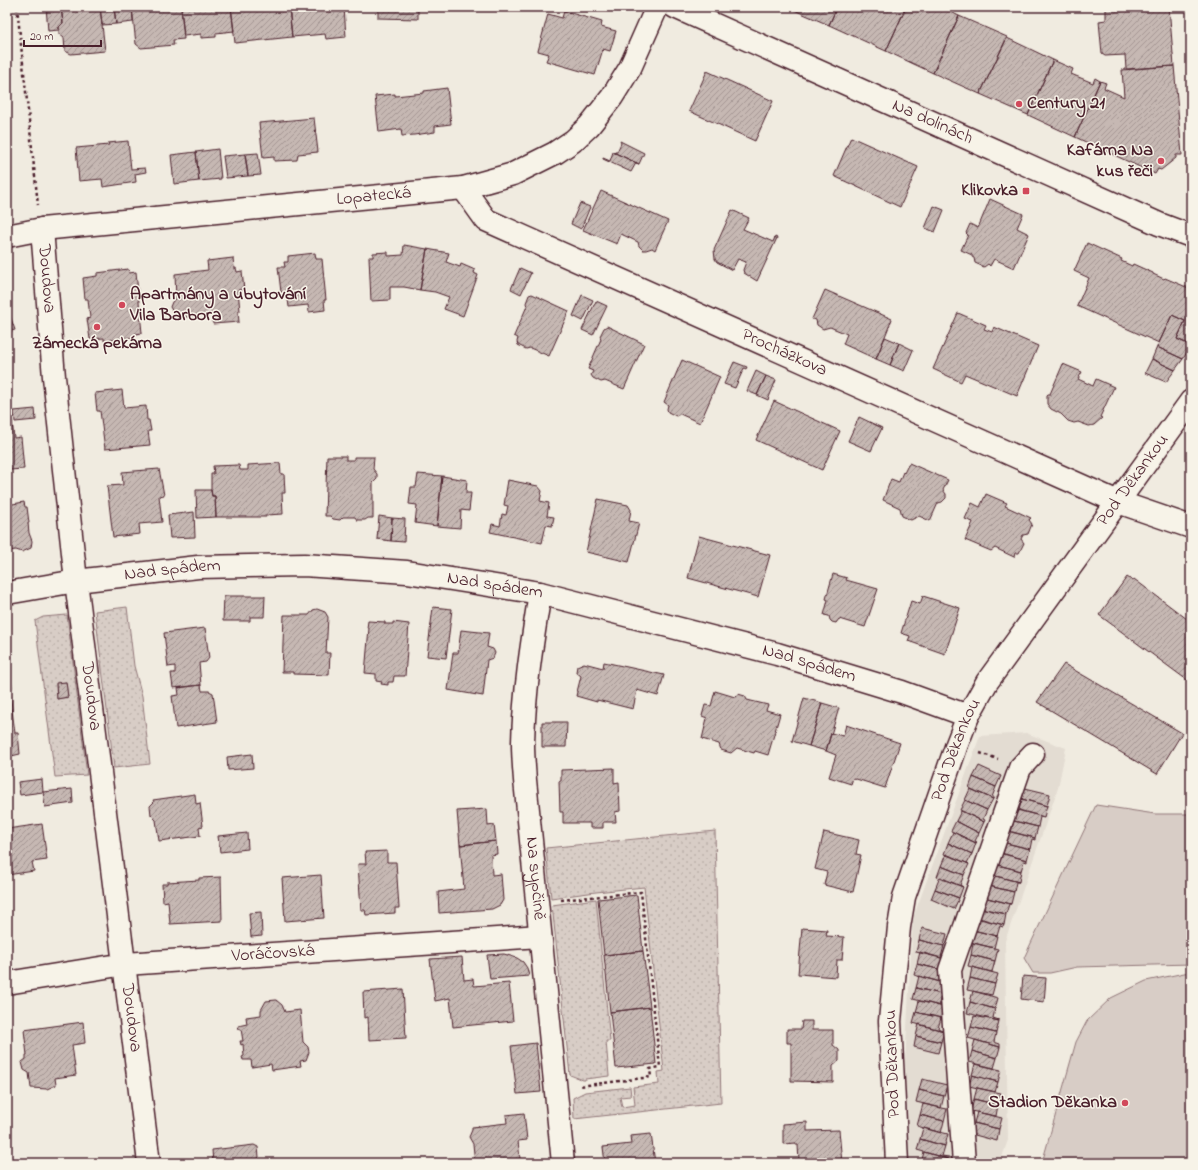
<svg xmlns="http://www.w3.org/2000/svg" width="1198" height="1170" font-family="'Indie Flower',sans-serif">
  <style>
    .built { fill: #e3dcd2 }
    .grass { fill: url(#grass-dots); stroke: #917678; fill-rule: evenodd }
    .pitch { fill: #d8cdc6; stroke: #917678 }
    .building { fill: url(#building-hatch); stroke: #4a1f2b }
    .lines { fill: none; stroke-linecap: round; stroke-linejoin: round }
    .minor-casing { stroke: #4a1f2b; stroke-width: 25 }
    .path { stroke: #4a1f2b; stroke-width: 2.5; stroke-dasharray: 3 3; stroke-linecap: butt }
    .minor { stroke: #f7f3e8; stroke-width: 22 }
    .poi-dot { fill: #d1495b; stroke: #f7f3e8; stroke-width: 1.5 }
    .labels { text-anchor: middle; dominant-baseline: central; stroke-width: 3; stroke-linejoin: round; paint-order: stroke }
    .poi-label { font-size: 18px; font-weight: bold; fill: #4a1f2b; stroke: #f7f3e8; text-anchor: end }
    .street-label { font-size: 18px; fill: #4a1f2b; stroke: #f7f3e8 }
  </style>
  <defs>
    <pattern id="grass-dots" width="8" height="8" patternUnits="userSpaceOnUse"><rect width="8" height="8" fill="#d8cdc6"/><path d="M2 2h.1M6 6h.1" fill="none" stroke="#bbb0aa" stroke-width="1.8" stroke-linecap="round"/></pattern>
    <pattern id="building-hatch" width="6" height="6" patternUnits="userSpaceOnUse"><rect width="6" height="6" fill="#c6b8b3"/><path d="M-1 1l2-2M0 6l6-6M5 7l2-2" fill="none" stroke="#a39592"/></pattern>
  </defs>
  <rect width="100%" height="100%" fill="#f0ebe0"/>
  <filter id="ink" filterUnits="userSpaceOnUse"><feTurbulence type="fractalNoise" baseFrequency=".025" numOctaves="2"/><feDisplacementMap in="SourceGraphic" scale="8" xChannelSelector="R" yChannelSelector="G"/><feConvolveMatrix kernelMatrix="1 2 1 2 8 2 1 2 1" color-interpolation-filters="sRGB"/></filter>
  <g filter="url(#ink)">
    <path class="built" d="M1026 733 1066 748 1058 788 1005 941 1008 1140 1000 1163H907L905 1063 913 918 980 736Z"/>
    <path class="grass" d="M127 607 134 666 142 696 150 764 114 768 95 611Z
      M67 615 87 775 55 777 35 621 43 617ZM66 682 68 697 57 699 56 684Z
      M715 831 721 1103 574 1119 573 1098 585 1092 630 1087 631 1096 620 1097 622 1107 635 1105 633 1087 659 1084 658 1072 664 1071 644 887 596 892 551 898 546 848Z
      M596 899 610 1041H606L609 1076 585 1079V1080H583L570 1075 552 905Z"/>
    <path class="pitch" d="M1096 805 1155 814H1191V964L1077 967 1050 973H1033L1024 958Z
      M1189 972 1191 973V1163H1042L1076 1042 1087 1021 1111 998 1146 981Z"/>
    <path class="building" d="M46 7H61L63 23 59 27V30L48 31Z
      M61 7H100L105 51 71 54 65 51 64 38 59 34V27L63 23Z
      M100 7H114L116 24 102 25Z
      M114 7H132L133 22 116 24Z
      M132 7H170V9L181 8 184 39 173 40 174 45 141 48 136 44Z
      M181 7H231L234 31 216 33V37L201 38V34L184 36Z
      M231 7H289L292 37 235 43Z
      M289 7H344L346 37 326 39 325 34 292 37Z
      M378 7H418V19L378 18Z
      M787 7H837L829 25Z
      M837 7H899L905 10 886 51 829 25Z
      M906 7H941L959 16 933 73 886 51Z
      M1124 7H1169L1174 66 1126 69 1125 55 1105 56 1102 54 1099 21 1106 20V8Z
      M564 11 602 22 601 27 616 31 610 51 603 49 595 75 546 61 549 54 538 51 548 14 562 18Z
      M959 16 1007 37 980 94 933 73Z
      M1007 38 1053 60 1028 115 980 94Z
      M1053 60 1073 69 1071 74 1093 83 1095 78 1100 81 1075 137 1028 115Z
      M1174 66 1182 155H1176V158L1161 170 1158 169 1155 174 1075 137 1100 81 1106 83 1104 88 1124 97 1122 70Z
      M707 71 773 101 755 141 689 111Z
      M447 88 451 124 435 126V132L414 135 402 136 401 129 379 132 375 96 395 94V96L424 93V91Z
      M314 118 318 152 298 154 297 160 274 161V157L263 158 259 123Z
      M851 137 918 167 900 207 834 176Z
      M128 141 131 169 145 168 146 172 135 174 136 182 103 187 102 179 79 181 76 148 109 145 108 143Z
      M620 141 644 153 639 164 613 152H617L621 143Z
      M218 149 221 179 199 181 196 152Z
      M196 152 199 181 174 184 171 155Z
      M613 152 639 164 636 163 631 172 603 159V158L610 161Z
      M258 153 261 175 248 176 245 154Z
      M245 154 248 176 226 178 223 156Z
      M601 191 668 221 655 250 652 248 646 250H643L639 246 638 242 621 234 617 244 583 230Z
      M990 199 1023 214 1017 228 1029 234 1014 268 994 259 990 266 988 264 984 267 975 263 974 258 972 257V255L961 250 968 235 966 233 970 224 978 228Z
      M580 203 590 207 581 229 571 224Z
      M934 206 944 210 935 232 925 228Z
      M732 210 749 218 743 229 773 242 775 237 777 238 757 281 744 273 743 270 746 262 738 259 732 270 717 262 715 259 714 250Z
      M1087 243 1122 259 1121 261 1132 266 1133 264 1153 273V274L1164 279 1165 278 1191 289V346L1177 339 1185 321 1172 315 1159 343 1077 306 1089 278 1074 271Z
      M404 245 427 249 420 290 404 287H390V300L371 301 369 257H373V253L388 252V256L403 255Z
      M427 249 449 253 446 262 460 267 461 264 475 270 474 273 478 275 463 316 444 309 449 297 435 292 420 290Z
      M315 253 316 259H322L326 300H324L325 310 309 312 308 305 289 307 287 292H281L278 267H285L284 262H288V256Z
      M233 258 234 268H236L237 272 242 271 244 290H238L240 311H238L239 322 213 324 212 314 178 318V313L173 312 170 307 172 302 176 299 175 274 208 270 207 261Z
      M520 268 531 273 521 294 511 289Z
      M128 269 129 273 136 272 142 333 135 334V337L104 341V338L90 339 87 319 90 318 88 299H85L83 278 97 276V273Z
      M825 290 892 319 876 359 843 344 847 334 830 327 823 329 817 325 816 320 812 319Z
      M532 294 569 311 549 356 530 348 526 349 518 345 517 342 518 338 514 336 527 306 526 303 529 295Z
      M582 295 593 300 583 321 573 316Z
      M596 301 607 306 593 335 582 330Z
      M7 307 15 330 7 332Z
      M958 313 986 325 984 329 992 332 994 327 1038 346 1017 396 965 374 961 382 933 369Z
      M1172 315 1185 321 1177 339 1191 345 1183 359 1157 347Z
      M607 326 644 344 624 389 605 381 601 382 593 378 591 375 593 371 588 369 601 339 600 336 604 328Z
      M885 337 899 343 890 365 876 359Z
      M899 343 913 350 904 371 890 365Z
      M1157 347 1183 359 1175 370 1152 359Z
      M1152 359 1175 370 1166 382 1145 373Z
      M682 360 720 377 700 423 680 414 676 416 668 412 667 409 668 405 664 402Z
      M734 362 747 367 746 369 744 368 735 388 724 384Z
      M1063 364 1082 372 1078 379 1093 386 1096 379 1114 387 1100 417 1102 418 1094 425 1089 426 1078 422 1074 423 1068 421 1061 414 1051 409 1047 404V395L1048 394H1050Z
      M756 371 766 376 757 395 747 391Z
      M766 376 776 380 768 400 757 395Z
      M122 390 124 408 146 406 147 420H149L151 431H148L150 445 105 449 100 411H97L95 393Z
      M774 401 840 431 822 470 756 440Z
      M35 409 36 420 15 422 14 411Z
      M859 417 882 428 871 451 848 441Z
      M12 421 14 438 21 437 24 469 9 470 7 473V422Z
      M327 456H346V460H354V457H374L373 469 377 474V479L373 483V518H368L365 520H357L355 517H343L340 520 333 519 330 516H325Z
      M280 463 281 474H284L285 493H282L283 514 266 515V517H216L215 496H212L211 490V474H214L213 466 239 465 240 470H248V465Z
      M909 463 948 480 943 490 946 494V498L942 502 938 503 930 521 919 516 911 520 902 516 900 508 883 500 891 479 899 482 903 472 904 473Z
      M159 469 164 495 159 496 162 522 139 524 140 534 113 537 107 486 123 485 122 472Z
      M418 474 442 476 437 526 415 523 417 505 409 504 411 487H416Z
      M442 476 467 480 466 493H471L469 511 461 510 460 528 437 526Z
      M508 480 538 486 542 491 540 501 549 503 547 516 554 517 552 526 546 525 542 543 490 532 492 524 500 526 502 514 506 515 508 506 504 505Z
      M196 490H211L212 496H215L216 517 197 518Z
      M986 494 1007 503 1005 506 1031 518 1029 520 1032 524 1028 534 1023 535 1021 539 1024 543 1019 553H1015L1014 557 995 548 991 551 965 540 973 522 965 519 972 503 980 507Z
      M598 499 628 505 631 510 629 521 639 523 629 562 586 552Z
      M24 502 25 507H27L29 523H28L29 533 32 541 31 548 22 552 16 550 7 551V505Z
      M194 512 195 537 170 538 168 515Z
      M379 516 392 518 391 541 377 539Z
      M392 518 405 519 404 542 391 541Z
      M699 536 770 555 758 597 688 578Z
      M833 574 847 578 846 580 878 589 865 627 839 619 836 623 832 622 830 620 829 616 824 615 828 600 826 599Z
      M1127 577 1133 581 1134 579 1191 622V683L1099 615Z
      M224 596H265L264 617H250V621H223Z
      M923 596 960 608 945 654 908 641 910 636 901 633 911 601 920 604Z
      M433 607 452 609 446 658 427 656Z
      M317 609 325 612 328 617 326 653H330L329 675 293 674V672H282L284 615H309L313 610Z
      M368 621 385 622V624H393V622L409 624 405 676H394L393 682H388V685L381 684 382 682 376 681V674L365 673 369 628H367Z
      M205 628 209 658 206 662 199 663 201 685 173 688 171 673H175V666L168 667 164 633Z
      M461 630 489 633 487 647 493 649 495 653 493 658 487 660 483 696 448 690 453 653H458Z
      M604 662 664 675 658 696 637 690 633 709 597 700V702L576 696 581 676 576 672 577 666 584 663 603 668Z
      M1064 664 1182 733 1157 774 1037 702Z
      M7 666H10L12 688H10L12 710 7 711Z
      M66 682 68 697 57 699 56 683Z
      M201 685 202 691H209L213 693 217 722 176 728 172 696 179 695 178 688Z
      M715 691 735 697 738 694 745 696 747 700 768 705 766 710 780 714 768 755 755 751 754 753 737 748 731 753 721 750 719 744 702 739 707 718 702 716 705 705 711 706Z
      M804 698 822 703 809 746 792 741Z
      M822 703 839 708 826 751 809 746Z
      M12 710 15 733H18L20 754 7 757V711Z
      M542 722H567L566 747H542Z
      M846 725 900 743 885 788 853 778 851 784 829 777 836 755 826 751 831 733 843 736Z
      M252 754 253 768 228 770 227 757Z
      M979 766 1001 776 996 787 973 777Z
      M614 768V783L619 782 620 811 615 812 616 822H603V828H590V823H563V812H560L559 781H561V770Z
      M973 777 996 787 992 797H994L993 799 969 788Z
      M42 779 43 792 20 795 18 782Z
      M1025 788 1050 794 1047 806 1022 799Z
      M72 789 73 803 45 807 43 792Z
      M970 789 993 799 987 810 965 800Z
      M195 794 196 804 200 803 203 826 199 827 200 836 159 841 156 820 151 815 150 806 154 802 153 800Z
      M1022 799 1047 806 1044 817 1019 810Z
      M965 800 987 810 983 819 985 820 984 822 960 810Z
      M487 809 488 826 494 825 496 841 460 845 457 811Z
      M1017 810 1044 817V818L1040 817 1038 827 1014 821Z
      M961 811 984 822 979 833 956 821Z
      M956 821 979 833 975 841 977 842 976 843 951 831Z
      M1014 821 1038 827 1035 838 1011 832Z
      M42 824 47 860 32 862 34 871 7 875V829Z
      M1009 831 1035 838V840L1032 839 1030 849 1006 843Z
      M824 832 859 840 856 854 861 855 853 892 824 885 827 872 815 869Z
      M953 832 976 843 972 854 948 843Z
      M247 833 248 849 220 852 218 836Z
      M496 841 497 854 491 855 492 875 501 874 503 900 500 905 492 909 439 913 438 892 464 889 460 845Z
      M948 843 972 854 967 863 969 864 944 854Z
      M1006 843 1030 849 1027 860 1003 854Z
      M387 851V862H396L399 908H395V913L366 915 365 910H361L358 864H366L365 852Z
      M1001 853 1027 860V862L1024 861 1021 871 998 865Z
      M946 854 969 864 964 875 941 866Z
      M998 865 1021 871 1019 882 995 876Z
      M941 866 964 875 960 885 963 887 937 877Z
      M321 875 324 918 285 921 282 878Z
      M992 875 1019 882H1016L1014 892 989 886Z
      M221 877 222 921 170 924 168 901 163 902 162 884H167V882L199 880V878Z
      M940 877 963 887 959 898 935 889Z
      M989 886 1014 892 1011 904 987 898Z
      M935 889 959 898 954 909 931 899Z
      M637 895 643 951 604 955 598 899Z
      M984 897 1011 904H1009L1006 914 981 908Z
      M981 908 1006 914 1004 925 979 918Z
      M261 912 262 936 251 937 249 913Z
      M976 918 1004 925 1003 927 1000 926 997 936 973 930Z
      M802 928 827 930 826 936 844 937 842 960H837L836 977 798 974Z
      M922 928 947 934 944 946 919 940Z
      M973 930 997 936 994 948 970 942Z
      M919 940 944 946 941 957 945 959 916 952Z
      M973 943 998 949 995 961 971 955Z
      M643 951 650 1007 610 1012 604 955Z
      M920 952 945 959 942 970 917 964Z
      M504 954 517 958 523 962 527 968 529 976 490 979 487 955Z
      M971 955 995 961 992 972 968 966Z
      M462 957 464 980 473 979 474 986 509 983 513 1021 453 1027 450 998 435 1001 430 959Z
      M917 964 942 970 939 981 944 982V983L914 975Z
      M972 967 998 974 995 984 970 978Z
      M919 976 944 983 941 994 916 988Z
      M1023 976 1046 978 1044 1002 1021 999Z
      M970 978 995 984 992 995 967 990Z
      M916 988 941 994 939 1004 944 1006V1007L913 999Z
      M403 989 406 1038 369 1040 368 1017 364 1018 363 992Z
      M973 991 998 998 995 1009 970 1002Z
      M276 1000 282 1005 285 1012 300 1010 303 1042 308 1047 309 1052 306 1060 300 1061 301 1066 272 1070 271 1064 252 1067 251 1060H243L242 1057 244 1056 243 1044 241 1045 240 1041H243L241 1029H239L238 1026 247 1024 246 1017 261 1015V1010L266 1001Z
      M919 1001 944 1007 941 1018 916 1012Z
      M970 1002 995 1009 993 1018 999 1020V1021L967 1013Z
      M650 1007 656 1064 616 1068 610 1012Z
      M916 1012 941 1018 938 1028 944 1031 913 1023Z
      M974 1016 999 1021 996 1033 971 1027Z
      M802 1021H812V1030H833V1045L839 1050V1061L833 1066V1082L791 1081V1043H787V1029H801Z
      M83 1022 85 1043 72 1045 76 1075 55 1078 56 1085 47 1089 31 1088 29 1073 24 1070 22 1062 26 1059V1055H27L24 1030Z
      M919 1024 944 1031 941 1042 916 1036Z
      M971 1027 996 1033 994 1042 1000 1044V1047L968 1038Z
      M916 1036 941 1042 938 1053 914 1047Z
      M975 1040 1000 1047 997 1058 972 1051Z
      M536 1043 541 1092 517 1094 511 1046Z
      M972 1051 997 1058 994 1068 969 1062Z
      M975 1064 1001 1070 998 1082 972 1075Z
      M972 1075 998 1082 995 1092 969 1086Z
      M922 1079 947 1085 944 1096 919 1090Z
      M977 1088 1001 1093 998 1105 974 1099Z
      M919 1090 944 1096 941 1108 916 1102Z
      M974 1099 998 1105 996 1116 971 1111Z
      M923 1104 947 1109 944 1121 920 1115Z
      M977 1112 1002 1118 999 1129 974 1123Z
      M524 1113 527 1140 518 1141 520 1159 475 1163 473 1144 469 1137 472 1130V1127L507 1123 506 1115Z
      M920 1115 944 1121 941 1133 917 1126Z
      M807 1122V1131L839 1130 842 1163H799L798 1145H796V1143L783 1144V1124Z
      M974 1123 999 1129 997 1141 971 1134Z
      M923 1128 948 1134 945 1146 920 1139Z
      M651 1134 655 1163H605L603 1147 631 1144 630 1136Z
      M920 1139 945 1146 942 1156 949 1157 948 1159 917 1150Z
      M254 1145 258 1147 259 1157 256 1160 257 1163H213L212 1150Z
      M924 1152 948 1159 947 1163H921Z"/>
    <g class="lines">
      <g class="minor-casing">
        <g id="minor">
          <path id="s1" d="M675 7 1159 224 1191 236"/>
          <path id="s2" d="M463 188 486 220 1118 502 1191 527"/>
          <path id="s3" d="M42 229 54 377 76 581 149 1163"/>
          <path id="s4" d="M7 236 42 229 463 188 513 174 555 153 573 141 589 126 612 97 630 68 657 7"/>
          <path id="s5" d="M7 593 76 581 198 567 304 565 407 572 540 593 777 654 902 692 968 716"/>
          <path id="s6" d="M540 593C532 642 524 693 523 743 523 755 524 768 525 780L563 1163"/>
          <path id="s7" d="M7 983 125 964 540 936"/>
          <path id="s8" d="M897 1163 890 1021 899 927 904 897 957 744 968 716 987 682 1191 401"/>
          <path d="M964 1163 950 970 1020 768 1033 754"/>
        </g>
      </g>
      <path class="path" d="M17 7 38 205
        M980 753 998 759
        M561 900 641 892 660 1067 650 1069 651 1077 580 1086"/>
      <use href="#minor" class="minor"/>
    </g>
  </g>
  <g class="poi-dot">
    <circle cx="1019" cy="104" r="4"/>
    <circle cx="1161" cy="161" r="4"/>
    <rect x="1022" y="187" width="8" height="8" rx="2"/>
    <circle cx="122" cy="305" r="4"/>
    <circle cx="97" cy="327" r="4"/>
    <circle cx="1125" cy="1103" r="4"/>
  </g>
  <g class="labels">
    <g class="poi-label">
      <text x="1027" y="104" text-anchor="start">Century 21</text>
      <text x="1153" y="151">Kafárna Na<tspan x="1153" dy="21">kus řeči</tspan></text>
      <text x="1018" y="191">Klikovka</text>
      <text x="130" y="295" text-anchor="start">Apartmány a ubytování<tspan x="130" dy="21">Vila Barbora</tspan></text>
      <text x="97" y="344" text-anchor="middle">Zámecká pekárna</text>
      <text x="1117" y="1103">Stadion Děkanka</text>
    </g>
    <g class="street-label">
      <text stroke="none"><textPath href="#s1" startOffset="282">Na dolinách</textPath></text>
      <text stroke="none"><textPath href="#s4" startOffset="369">Lopatecká</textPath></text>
      <text stroke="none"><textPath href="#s3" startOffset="50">Doudova</textPath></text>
      <text stroke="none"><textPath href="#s2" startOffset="366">Procházkova</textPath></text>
      <text stroke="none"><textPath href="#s8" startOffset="747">Pod Děkankou</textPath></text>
      <text stroke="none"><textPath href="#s5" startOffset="167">Nad spádem</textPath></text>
      <text stroke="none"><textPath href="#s5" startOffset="491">Nad spádem</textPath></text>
      <text stroke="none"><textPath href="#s5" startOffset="815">Nad spádem</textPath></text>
      <text stroke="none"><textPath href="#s3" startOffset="470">Doudova</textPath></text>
      <text stroke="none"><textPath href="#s8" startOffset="423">Pod Děkankou</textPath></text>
      <text stroke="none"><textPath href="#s6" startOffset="287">Na sypčině</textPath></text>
      <text stroke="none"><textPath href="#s7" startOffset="268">Voráčovská</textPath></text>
      <text stroke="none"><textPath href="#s3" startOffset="794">Doudova</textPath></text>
      <text transform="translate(893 1064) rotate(-92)">Pod Děkankou</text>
    </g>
  </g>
  <rect width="1198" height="1170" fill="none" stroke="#f7f3e8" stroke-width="24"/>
  <rect x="12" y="12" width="1174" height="1146" fill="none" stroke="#4a1f2b" stroke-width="1.5" filter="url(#ink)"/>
  <path d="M24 40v6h77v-6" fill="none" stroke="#4a1f2b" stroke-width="2"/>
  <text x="30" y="40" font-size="12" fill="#4a1f2b" stroke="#f7f3e8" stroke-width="3" paint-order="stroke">20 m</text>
</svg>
